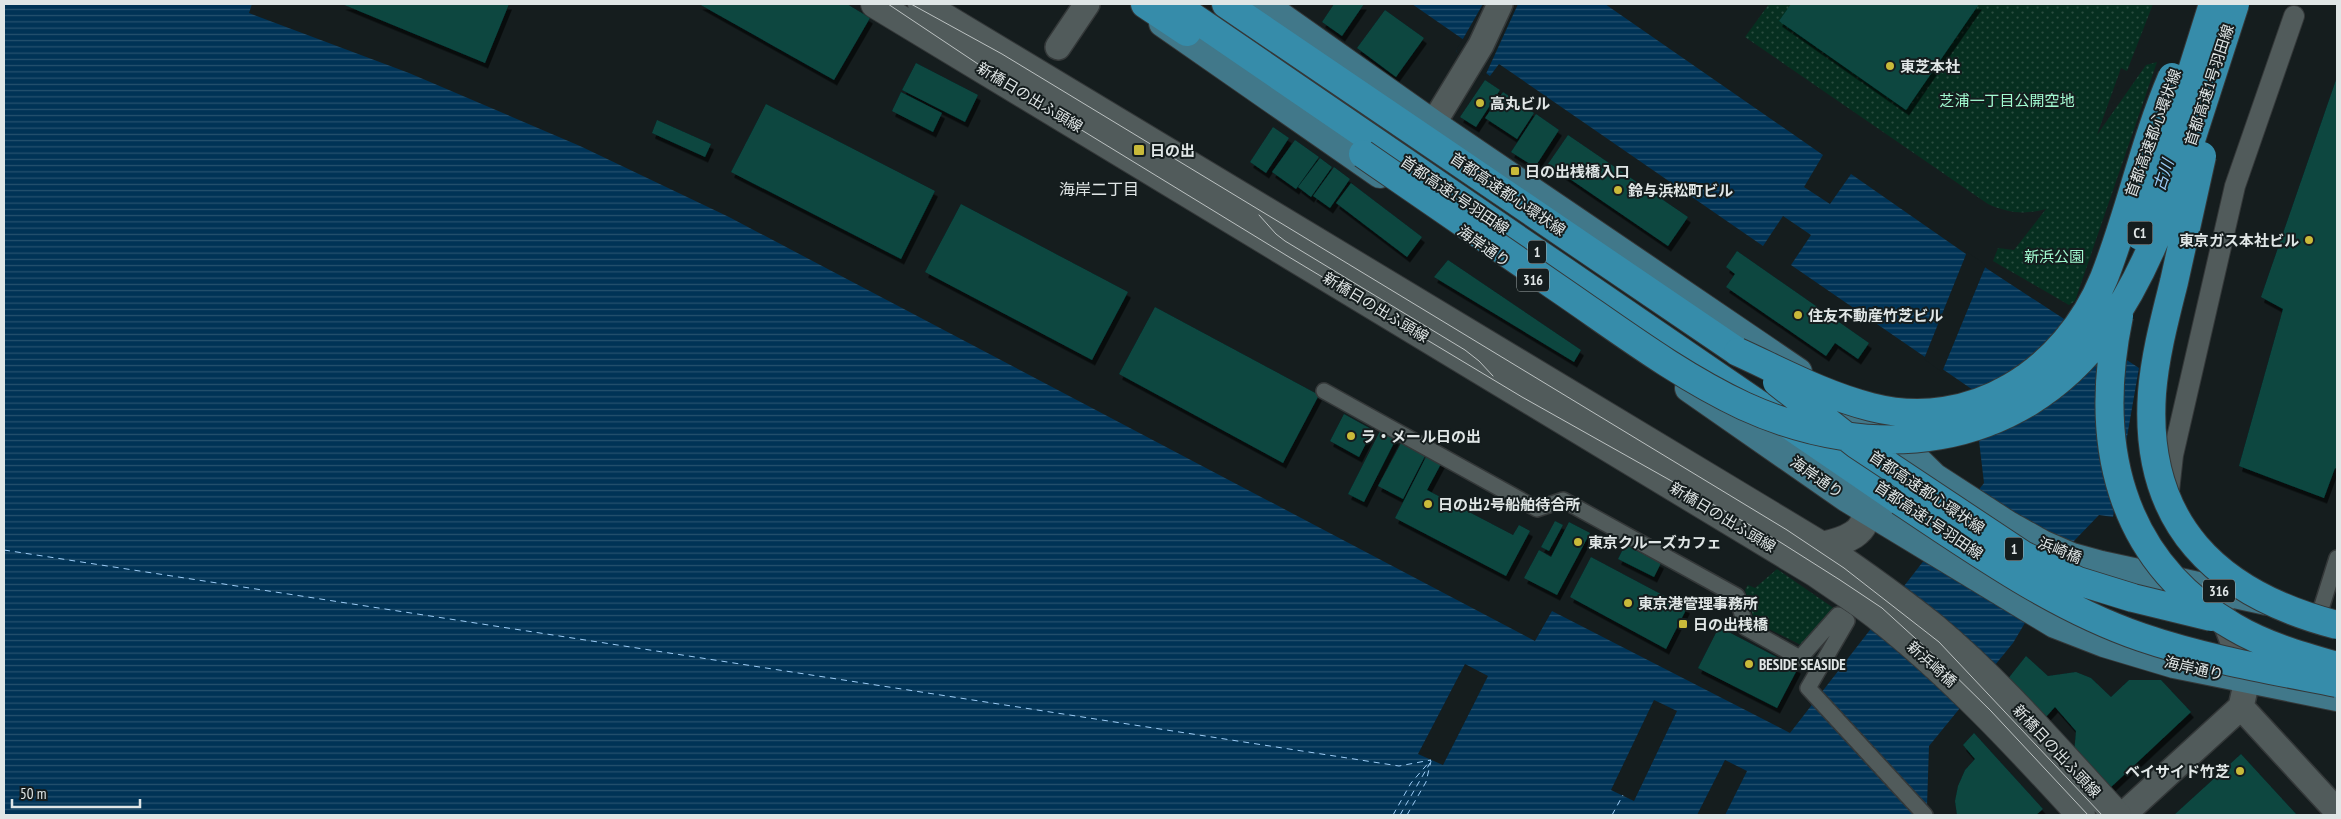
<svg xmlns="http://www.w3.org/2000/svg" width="2341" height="819" font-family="'PT Sans Narrow','Noto Sans JP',sans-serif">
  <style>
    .green { fill: url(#green-dots) }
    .water { fill: url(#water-rules) }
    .pier { fill: #151d1e }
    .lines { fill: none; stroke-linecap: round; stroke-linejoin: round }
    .ferry { stroke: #9cccf6; stroke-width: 1; stroke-dasharray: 6 5; stroke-linecap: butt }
    .building { fill: #094640; filter: url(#shadow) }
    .pedestrian-casing { stroke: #343839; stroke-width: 18 }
    .minor-casing { stroke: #343839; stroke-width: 22 }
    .tertiary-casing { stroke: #343839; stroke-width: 28 }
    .secondary-casing { stroke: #343839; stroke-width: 30 }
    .primary-casing { stroke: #343839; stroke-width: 30 }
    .motorway-casing { stroke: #343839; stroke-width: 30 }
    .pedestrian { stroke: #515b5b; stroke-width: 15 }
    .minor { stroke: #515b5b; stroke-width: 20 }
    .tertiary { stroke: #515b5b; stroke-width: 25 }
    .secondary { stroke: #515b5b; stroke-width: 28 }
    .primary { stroke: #41788a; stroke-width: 28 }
    .motorway { stroke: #368caa; stroke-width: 28 }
    .tram { stroke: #bcc2c2; stroke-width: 1 }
    .motorway-bridge-casing { stroke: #343839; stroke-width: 30; stroke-linecap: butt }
    .motorway-bridge { stroke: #368caa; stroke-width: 28 }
    .poi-dot { fill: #c9ba3a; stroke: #151d1e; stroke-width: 2 }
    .labels { text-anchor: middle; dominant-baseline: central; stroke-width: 4; stroke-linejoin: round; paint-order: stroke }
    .shield { fill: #151d1e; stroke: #a3aaaa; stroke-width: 1 }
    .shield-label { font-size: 14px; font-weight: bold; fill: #e0e6e6 }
    .poi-label { font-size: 15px; font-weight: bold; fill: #e0e6e6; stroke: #151d1e; text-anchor: start }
    .street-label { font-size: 15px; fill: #e0e6e6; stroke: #151d1e }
    .park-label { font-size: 15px; fill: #a2fad1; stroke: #151d1e }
    .water-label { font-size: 16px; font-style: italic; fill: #9cccf6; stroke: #151d1e }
    .neighbourhood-label { font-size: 16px; fill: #e0e6e6; stroke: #151d1e }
  </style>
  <defs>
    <pattern id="green-dots" width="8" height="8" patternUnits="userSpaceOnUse" patternTransform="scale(1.25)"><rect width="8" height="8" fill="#062f20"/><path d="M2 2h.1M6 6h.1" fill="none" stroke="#2a4d40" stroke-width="1.8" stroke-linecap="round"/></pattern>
    <pattern id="water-rules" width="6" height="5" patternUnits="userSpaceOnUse" patternTransform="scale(1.25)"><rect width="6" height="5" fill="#003356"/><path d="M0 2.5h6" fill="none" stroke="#25516e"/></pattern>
    <filter id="shadow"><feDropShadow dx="3" dy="5.5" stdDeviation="0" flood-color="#0009"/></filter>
  </defs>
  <rect width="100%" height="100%" fill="#151d1e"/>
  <path class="green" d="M1769 4H2153L2127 71 2121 68 2097 135 2146 65 2157 62 2075 301 2069 305 1993 261 1998 248 2014 250 2046 209C2025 215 2008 213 1988 204L1745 37Z
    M1777 569 1835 609 1805 647 1755 622 1745 590 1748 585 1755 588Z"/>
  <path class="water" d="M4 4H252L249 13 409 73 580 146 729 217 1535 641 1552 611 1790 733 1984 483 1973 390 1791 265 1811 235 1783 216 1763 246 1499 64 1490 76 1456 51 1464 40 1412 4H1605L1823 155 1804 187 1830 204 1851 174 1989 270 2139 368 2113 517 2099 515 2073 542 2013 643 1929 746 1927 806 1932 815H4Z"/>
  <path class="pier" d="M1483 4H1518L1485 76 1456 51Z
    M1967 252 1986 265 1942 372 1924 359Z
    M1465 664 1488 676 1443 765 1418 754Z
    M1654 700 1677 711 1634 801 1611 790Z
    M1725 760 1747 771 1725 815H1697Z"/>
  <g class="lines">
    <path class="ferry" d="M4 550 1399 766 1431 760
      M1393 815 1411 783 1431 760
      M1400 815 1430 763
      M1407 815 1426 782 1431 761
      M1612 815 1623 795"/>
  </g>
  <path class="building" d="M342 4H509L485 63Z
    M699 4H847L870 18 834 80Z
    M1334 4H1364L1342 36 1322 22Z
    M1791 4H1979L1906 110 1779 21Z
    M1385 10 1424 38 1396 77 1357 48Z
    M916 63 978 95 965 122 902 90Z
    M2337 77V469L2335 468 2324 498 2239 466 2283 309 2261 297Z
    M1485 80 1500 90 1476 127 1460 117Z
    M901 92 942 113 933 132 892 111Z
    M1503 92 1534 113 1517 139 1485 118Z
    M766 104 935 191 901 259 731 172Z
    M1536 114 1559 130 1535 167 1511 152Z
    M657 120 711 144 705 157 652 133Z
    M1273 127 1289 138 1266 173 1250 162Z
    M1568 135 1688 217 1668 246 1548 164Z
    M1295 140 1319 157 1296 189 1272 172Z
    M1320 158 1332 167 1311 197 1298 187Z
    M1334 167 1350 179 1330 208 1313 196Z
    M1351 183 1422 237 1407 257 1336 203Z
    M961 204 1128 292 1092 360 925 272Z
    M1737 251 1869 343 1858 359 1835 343 1826 356 1726 287 1735 274 1726 267Z
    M1448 260 1581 350 1574 362 1434 277Z
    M1155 307 1319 395 1283 463 1119 374Z
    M1344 414 1373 430 1359 457 1330 441Z
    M1380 431 1396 439 1364 502 1348 494Z
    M1401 443 1425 456 1403 499 1378 486Z
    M1427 455 1442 462 1427 490 1513 535 1519 525 1530 531 1506 576 1395 518Z
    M1555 521 1563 525 1549 551 1541 547Z
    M1569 522 1590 533 1557 595 1524 578 1539 550 1551 557Z
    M1625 545 1661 563 1654 577 1618 559Z
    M1591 557 1687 608 1666 649 1570 597Z
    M1719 627 1798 668 1777 708 1698 668Z
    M2026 656 2048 676 2076 672 2091 678 2111 697 2129 680H2161L2191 712 2109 789 2074 753 2076 731 2055 707 2044 719 2007 680Z
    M1974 733 2043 809 2036 815H1957L1955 801 1958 786 1965 770 1975 759 1963 745Z
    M2241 754 2297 815H2174Z"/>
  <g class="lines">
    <g class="pedestrian-casing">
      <path id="pedestrian" d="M1324 391 1537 509 1563 500 1737 596 1746 628 1800 658 1838 615 1847 621 1808 688 1925 815
        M2320 612 2337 558"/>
    </g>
    <g class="minor-casing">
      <path id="minor" d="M2169 491 2173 455 2235 186 2294 16"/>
    </g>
    <g class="tertiary-casing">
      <path id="tertiary" d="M1058 47 1087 4
        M1433 124 1481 45 1500 4
        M2241 707 2337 811
        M2123 815 2241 707 2247 680 2221 610"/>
    </g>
    <g class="secondary-casing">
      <path id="secondary" d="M875 4 1816 573C1836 587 1857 600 1876 615 1951 674 2016 744 2081 815
        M922 4 1822 546C1860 572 1897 598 1933 627 2000 683 2058 751 2117 815
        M1822 546C1841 542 1873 533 1863 507"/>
    </g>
    <g class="primary-casing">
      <path id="primary" d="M1263 4 1433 124 1798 372
        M1163 23 1380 174
        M1689 388 1847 498 2055 624 2104 643 2174 664 2337 697
        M1840 400 1889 433 1934 477 2008 525 2042 544 2072 557 2101 565 2267 601"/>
    </g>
    <g class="motorway-casing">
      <path id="motorway" d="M1145 4 1187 32
        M1174 4 1900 501
        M1226 4 1738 352"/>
    </g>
    <use href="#pedestrian" class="pedestrian"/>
    <use href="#minor" class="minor"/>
    <use href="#tertiary" class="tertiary"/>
    <use href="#secondary" class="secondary"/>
    <use href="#primary" class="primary"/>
    <use href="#motorway" class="motorway"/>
    <path class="tram" d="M888 4 1026 96 1289 257 1522 397 1780 542 1840 580 1882 608 1938 659 1991 711 2088 815
      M911 4 1002 54 1787 530 1844 568 1939 642 2102 815
      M1259 215 1276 234 1285 241 1465 350 1479 361 1493 376"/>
    <g class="motorway-bridge-casing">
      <path id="motorway-bridge" d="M1363 154C1428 199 1494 244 1559 289 1619 330 1678 375 1744 406 1873 465 2018 450 2105 331 2147 272 2170 205 2192 137 2206 93 2221 48 2235 4
        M2202 156C2193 198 2183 240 2174 282 2165 318 2155 355 2152 393 2143 524 2217 594 2337 625
        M2140 236 2213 4
        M2119 316C2093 441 2117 559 2234 627 2266 646 2302 656 2337 666
        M1738 352C1782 372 1824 395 1871 407 1972 433 2066 371 2104 278 2130 212 2144 142 2172 77
        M1777 382 1856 444 2023 555 2078 581 2133 598 2211 617
        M1900 501C1977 552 2054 607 2141 637 2205 659 2271 670 2337 683"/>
    </g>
    <use href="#motorway-bridge" class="motorway-bridge"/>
  </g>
  <g class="poi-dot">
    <circle cx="1890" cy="66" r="5"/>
    <circle cx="1480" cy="103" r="5"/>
    <rect x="1133" y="144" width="12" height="12" rx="2.5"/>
    <rect x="1510" y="166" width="10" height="10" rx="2.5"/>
    <circle cx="1618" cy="190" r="5"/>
    <circle cx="2309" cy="240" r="5"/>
    <circle cx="1798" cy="315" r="5"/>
    <circle cx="1351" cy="436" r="5"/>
    <circle cx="1428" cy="504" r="5"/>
    <circle cx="1578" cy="542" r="5"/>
    <circle cx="1628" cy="603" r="5"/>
    <rect x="1678" y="619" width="10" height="10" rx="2.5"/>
    <circle cx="1749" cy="664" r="5"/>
    <circle cx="2240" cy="771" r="5"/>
  </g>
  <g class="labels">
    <g class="shield">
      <rect x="2127.5" y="221.5" width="25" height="23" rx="4"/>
      <rect x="1528" y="240.5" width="18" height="23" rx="4"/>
      <rect x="1517" y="268.5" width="32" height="23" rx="4"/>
      <rect x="2005" y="537.5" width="18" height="23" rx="4"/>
      <rect x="2203" y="579.5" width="32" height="23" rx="4"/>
    </g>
    <g class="shield-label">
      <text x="2140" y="233">C1</text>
      <text x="1537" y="252">1</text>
      <text x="1533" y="280">316</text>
      <text x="2014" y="549">1</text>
      <text x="2219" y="591">316</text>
    </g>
    <g class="poi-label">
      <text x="1900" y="66">東芝本社</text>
      <text x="1490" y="103">高丸ビル</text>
      <text x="1150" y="150">日の出</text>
      <text x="1525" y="171">日の出桟橋入口</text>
      <text x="1628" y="190">鈴与浜松町ビル</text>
      <text x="2299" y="240" text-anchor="end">東京ガス本社ビル</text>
      <text x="1808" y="315">住友不動産竹芝ビル</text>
      <text x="1361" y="436">ラ・メール日の出</text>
      <text x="1438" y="504">日の出2号船舶待合所</text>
      <text x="1588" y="542">東京クルーズカフェ</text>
      <text x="1638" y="603">東京港管理事務所</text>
      <text x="1693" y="624">日の出桟橋</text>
      <text x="1759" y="664">BESIDE SEASIDE</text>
      <text x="2230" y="771" text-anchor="end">ベイサイド竹芝</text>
    </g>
    <g class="street-label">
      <text transform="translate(2209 85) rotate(-72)">首都高速1号羽田線</text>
      <text transform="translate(1030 97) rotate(31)">新橋日の出ふ頭線</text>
      <text transform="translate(2153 133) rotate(-70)">首都高速都心環状線</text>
      <text transform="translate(1508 194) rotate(34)">首都高速都心環状線</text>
      <text transform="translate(1455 195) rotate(34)">首都高速1号羽田線</text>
      <text transform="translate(1484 246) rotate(35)">海岸通り</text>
      <text transform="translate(1376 307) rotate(31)">新橋日の出ふ頭線</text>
      <text transform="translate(1817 477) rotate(35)">海岸通り</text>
      <text transform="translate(1927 492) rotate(34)">首都高速都心環状線</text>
      <text transform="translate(1723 517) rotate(31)">新橋日の出ふ頭線</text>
      <text transform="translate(1929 520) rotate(34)">首都高速1号羽田線</text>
      <text transform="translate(2060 550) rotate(22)">浜崎橋</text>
      <text transform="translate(1932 664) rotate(42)">新浜崎橋</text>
      <text transform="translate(2194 668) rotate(13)">海岸通り</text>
      <text transform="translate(2057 751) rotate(47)">新橋日の出ふ頭線</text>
    </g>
    <g class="park-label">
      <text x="2007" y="100">芝浦一丁目公開空地</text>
      <text x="2054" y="256">新浜公園</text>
    </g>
    <g class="water-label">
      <text transform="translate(2163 175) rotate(-72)">古川</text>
    </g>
    <g class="neighbourhood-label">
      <text x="1099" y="189">海岸二丁目</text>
    </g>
  </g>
  <rect width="2341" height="819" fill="none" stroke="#e0e6e6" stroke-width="10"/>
  <path d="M12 799v8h128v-8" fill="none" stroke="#e0e6e6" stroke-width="2.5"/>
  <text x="20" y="799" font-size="15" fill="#e0e6e6" stroke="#151d1e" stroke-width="4" paint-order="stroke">50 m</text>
</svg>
